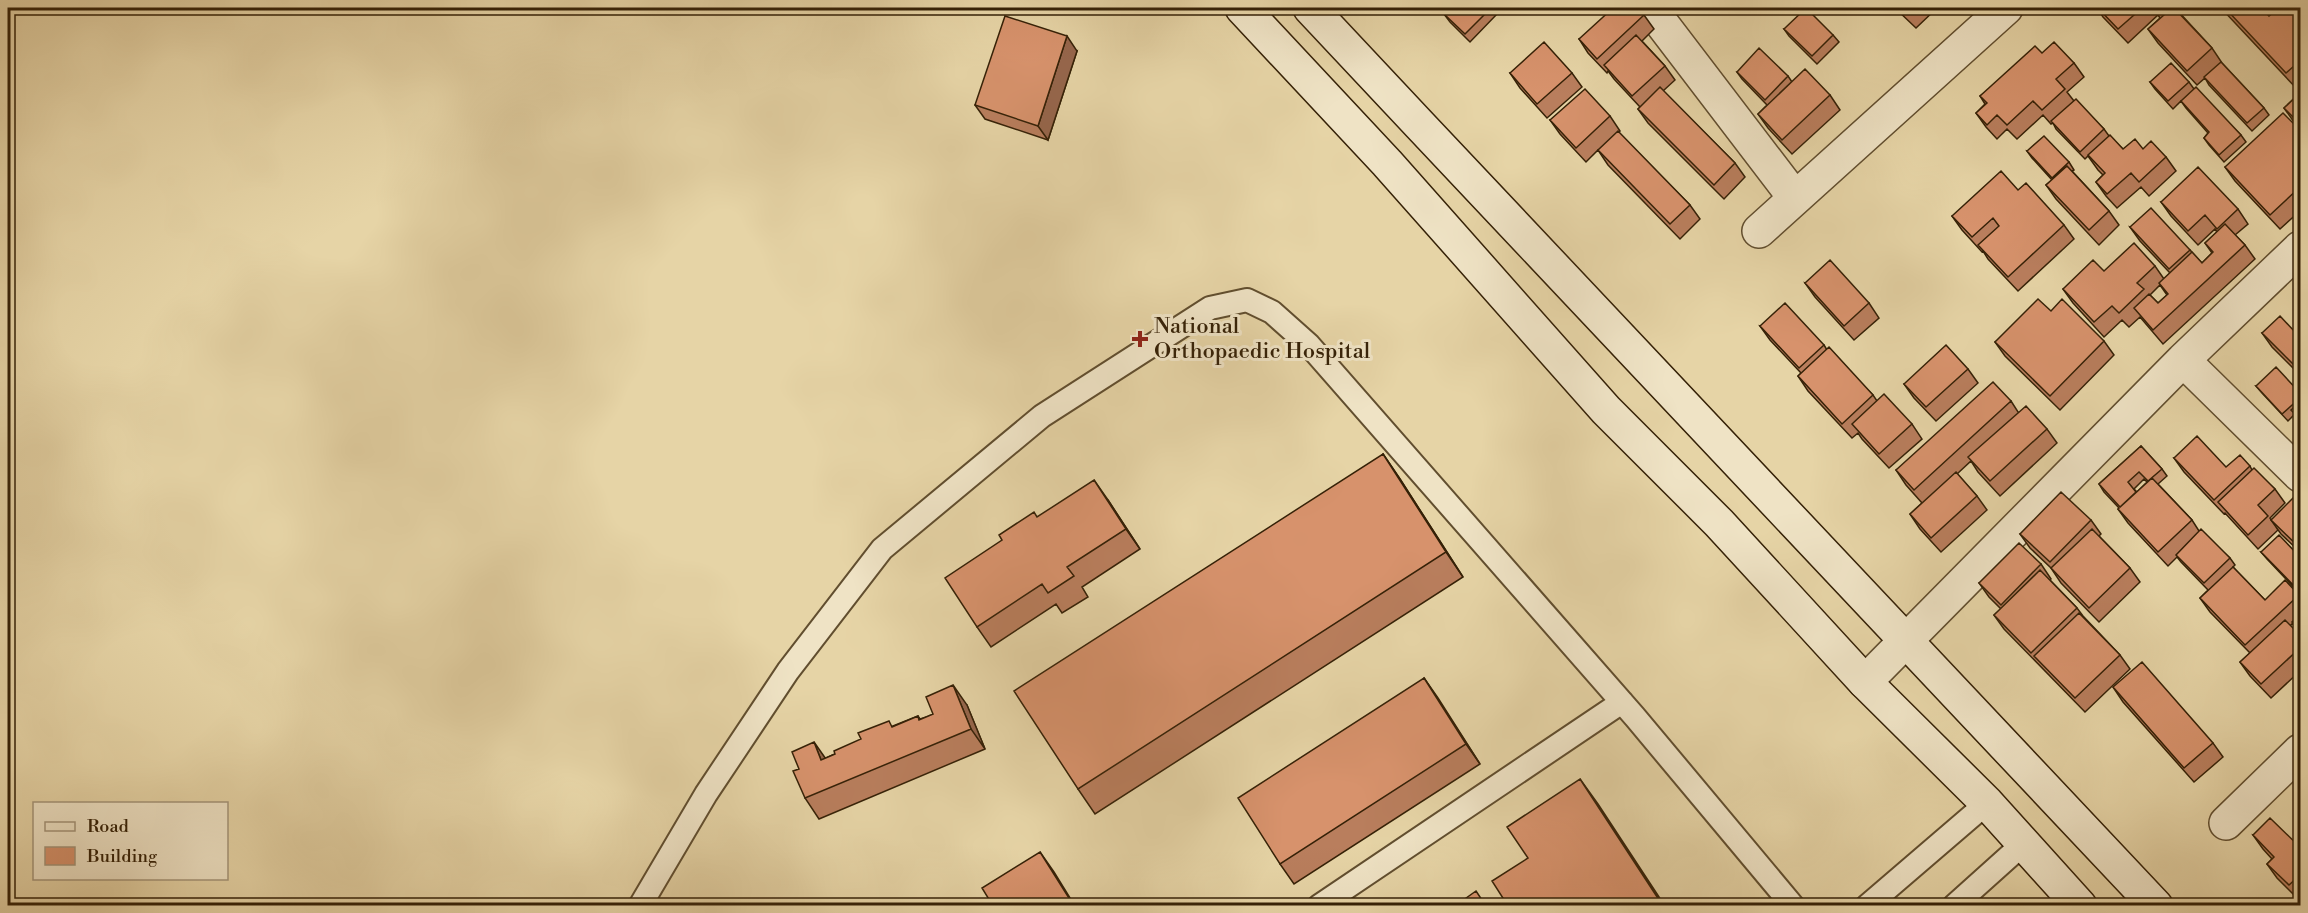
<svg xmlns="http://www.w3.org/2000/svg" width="2308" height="913" font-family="'Libre Bodoni',serif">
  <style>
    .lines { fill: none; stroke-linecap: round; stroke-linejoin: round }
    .lane-casing { stroke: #614e2f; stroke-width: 26 }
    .street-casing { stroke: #614e2f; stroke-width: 36 }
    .secondary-casing { stroke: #352107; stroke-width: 36 }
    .lane { stroke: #efe3c5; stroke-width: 22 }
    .street { stroke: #efe3c5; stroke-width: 33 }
    .secondary { stroke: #efe3c5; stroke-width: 33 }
    .wall { fill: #b97e5d; stroke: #352107; stroke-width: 1.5; fill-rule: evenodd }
    .shaded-wall { fill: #96664c; stroke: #352107; stroke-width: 1.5 }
    .building { fill: #d7926c; stroke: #352107; stroke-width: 1.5 }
    .poi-dot { fill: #8f2418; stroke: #efe3c5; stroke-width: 2 }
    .labels { text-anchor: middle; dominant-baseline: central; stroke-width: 6; stroke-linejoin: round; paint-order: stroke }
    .poi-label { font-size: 22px; fill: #352107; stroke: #efe3c5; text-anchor: start }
  </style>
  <rect width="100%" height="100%" fill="#e6d4a6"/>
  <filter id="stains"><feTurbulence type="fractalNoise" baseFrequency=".00333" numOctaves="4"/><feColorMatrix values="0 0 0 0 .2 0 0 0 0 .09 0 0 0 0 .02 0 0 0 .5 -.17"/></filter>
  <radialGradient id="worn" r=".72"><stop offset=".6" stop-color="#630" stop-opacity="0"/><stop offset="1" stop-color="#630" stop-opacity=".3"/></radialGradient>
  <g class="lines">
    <g class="lane-casing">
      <path id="lane" d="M640 906 706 794 788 671 882 549 1042 416 1210 308 1247 300 1272 312 1309 345 1635 717 1793 906
        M1319 906 1622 702
        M1867 906 1987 803
        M1954 906 2023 844"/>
    </g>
    <g class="street-casing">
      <path id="street" d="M1650 8 1795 198
        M1759 231 2006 8
        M2183 360 2300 475
        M1865 682 2183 360 2300 248
        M2226 823 2300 751"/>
    </g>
    <g class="secondary-casing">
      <path id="secondary" d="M1242 8 1387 163 1606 410 1719 523 1865 682 1987 803 2080 906
        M1310 8C1591 308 1875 605 2156 906"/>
    </g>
    <use href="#lane" class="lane"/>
    <use href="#street" class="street"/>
    <use href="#secondary" class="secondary"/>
  </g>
  <path class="wall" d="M1451 8H1494L1498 13 1470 42 1450 22 1444 14Z
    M1895 8H1937L1916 28Z
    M2097 8H2180L2177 10 2212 48 2222 63 2264 108 2269 115 2252 131 2209 85 2205 78 2197 85 2158 43 2148 29 2160 18 2158 15 2128 43 2103 17Z
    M2221 8H2261L2269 16 2301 11V83L2296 88Z
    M1644 15 1654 29 1642 41 1665 66 1675 80 1663 91 1735 163 1745 177 1724 199 1648 123 1638 109 1640 107 1614 79 1608 71 1607 73 1588 53 1579 39Z
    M1784 29 1833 35 1839 42 1817 64 1789 36Z
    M1077 51 1048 140 985 119 975 105Z
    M2042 53 2074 63 2084 77 2067 92 2074 101 2104 129 2109 136 2123 149H2143L2166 157 2176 171 2149 196 2141 187 2117 208 2106 196 2096 182 2103 175 2098 170 2088 156 2085 159 2056 129 2053 123 2051 124 2043 115 2017 139 2007 129 1997 139 1986 127 1976 113 1985 104 1980 96Z
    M1737 72 1788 76 1792 82 1830 95 1840 110 1792 154 1768 128 1758 114 1767 105 1742 79Z
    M1510 73H1572L1582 87 1547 118 1520 88Z
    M2150 82H2189L2194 89 2241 135 2246 142 2224 162 2209 145 2204 138 2208 133 2186 108 2181 101 2173 109 2155 89Z
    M2301 92V129L2294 122 2284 108Z
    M1610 116 1620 131 1618 132 1690 205 1700 219 1680 239 1608 165 1598 150 1586 162 1560 134 1550 120Z
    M2301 131V210L2280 229 2235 181 2225 167Z
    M2027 151 2069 162 2074 170 2072 171 2109 211 2119 225 2099 245 2056 199 2046 185 2052 180 2032 158Z
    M2018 190 2064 225 2074 239 2018 291 1988 259 1983 251 1982 252 1962 230 1952 216Z
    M2161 202 2238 209 2248 224 2235 235 2245 245 2255 259 2163 344 2140 317 2129 327 2122 320 2104 337 2073 303 2063 289 2104 271 2155 266 2164 279 2170 273 2140 241 2130 227 2190 250 2202 263 2212 253 2205 243 2217 232 2215 229 2198 245 2171 216ZM2160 285 2167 295 2158 303 2150 295Z
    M1805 283 1869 303 1879 318 1854 340 1815 297Z
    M2051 311 2104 341 2114 355 2060 410 2005 356 1995 342Z
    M1760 326 1824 345 1827 350 1873 395 1877 401 1912 424 1922 439 1889 468 1862 439 1858 433 1852 438 1808 391 1798 376 1801 373 1770 340Z
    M2301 326V376L2272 347 2262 333 2295 332Z
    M1968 369 1978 383 1936 421 1914 398 1904 384Z
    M2256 386 2301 394V424L2294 415 2288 421 2262 393Z
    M2011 401 2018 412 2047 429 2057 443 2000 496 1978 472 1971 461 1957 474 1977 496 1987 510 1941 552 1920 529 1910 514 1922 503 1906 485 1896 470Z
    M2141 446 2162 469 2167 476 2158 484 2192 520 2199 531 2230 558 2235 565 2233 567 2265 600 2299 595 2301 597V634L2293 623 2290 626 2301 636V670L2271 698 2250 676 2240 662 2250 653 2210 612 2200 598 2208 590 2181 562 2177 557 2168 566 2128 523 2118 509 2119 508 2104 492 2099 484ZM2144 479 2147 482 2137 492 2134 489Z
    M1383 454 1400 479 1463 577 1095 814 1078 789Z
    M2174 458 2226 467 2250 466 2252 470 2275 489 2285 503 2270 518 2278 530 2258 549 2225 513 2224 514 2184 472Z
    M1108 500 1140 549 1082 587 1088 597 1062 613 1056 604 991 647 977 627 1038 517Z
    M2301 504V553L2281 534 2271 520Z
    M2091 520 2101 534 2099 536 2130 568 2140 582 2099 622 2061 583 2051 568 2030 548 2020 534Z
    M2261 552 2301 558V595L2267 559Z
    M2041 564 2051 579 2050 580 2077 608 2083 616 2120 655 2130 669 2085 712 2004 629 1994 615 2001 609 1989 597 1979 583Z
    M1424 678 1480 764 1294 884 1280 864Z
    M2113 687 2213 743 2223 757 2194 782 2123 702Z
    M967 705 985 749 819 819 805 798 826 758 893 726 918 716 920 719Z
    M2253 835 2301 848V906L2297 898 2277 878 2267 864 2272 859 2263 849Z"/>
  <path class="shaded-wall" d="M1067 36 1077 51 1048 140 1038 126Z
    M1383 454 1400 479 1463 577 1446 552Z
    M1094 480 1108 500 1140 549 1126 529Z
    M1424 678 1438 698 1480 764 1466 744Z
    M953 685 967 705 985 749 971 729Z
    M814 742 828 762 821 760Z
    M1580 779 1598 804 1665 906H1663Z
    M1040 852 1054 872 1075 906H1074Z"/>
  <path class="building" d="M1451 8H1491L1465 34 1444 14Z
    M1613 8H1637L1644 15 1597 59 1579 39Z
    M1806 8 1833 35 1812 56 1784 29Z
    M1899 8H1912L1906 14Z
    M2098 8H2142L2118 29Z
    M2172 8H2174L2212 48 2187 71 2148 29Z
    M2225 8H2261L2269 16 2279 8H2297L2301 11V60L2286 73Z
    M1005 16 1067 36 1038 126 975 105Z
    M1636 35 1665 66 1632 96 1604 65Z
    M1544 42 1572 73 1537 104 1510 73Z
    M2054 42 2074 63 2056 79 2065 89 2042 110 2033 101 2007 125 1997 115 1987 125 1976 113 1987 103 1980 96 2035 46 2042 53Z
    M1759 48 1788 76 1765 100 1737 72Z
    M2221 62 2264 108 2247 123 2204 77Z
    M2171 63 2189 82 2168 101 2150 82Z
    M1805 69 1830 95 1782 140 1758 114Z
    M1660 87 1735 163 1714 185 1638 109Z
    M2196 87 2241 135 2219 155 2204 138 2209 132 2181 101Z
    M1585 89 1610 116 1576 148 1550 120Z
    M2301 92V125L2284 108Z
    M2076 99 2104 129 2080 152 2051 121Z
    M2283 113 2301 131V186L2270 215 2225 167Z
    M1618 131 1690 205 1670 224 1598 150Z
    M2110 135 2123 149 2135 139 2143 149 2151 141 2166 157 2139 182 2131 173 2107 194 2096 182 2105 173 2088 155Z
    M2044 136 2069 162 2052 178 2027 151Z
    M2067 166 2109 211 2089 230 2046 185Z
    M2198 167 2238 209 2217 229 2205 215 2188 231 2161 202Z
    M2001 171 2018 190 2026 183 2064 225 2008 277 1978 245 1999 226 1993 218 1972 237 1952 216Z
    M2151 208 2190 250 2169 269 2130 227Z
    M2225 224 2245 245 2153 330 2134 308 2149 294 2158 303 2168 294 2159 283 2192 252 2202 263 2213 252 2205 243Z
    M2134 243 2155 266 2137 283 2144 289 2119 313 2112 306 2094 322 2063 289 2093 260 2104 271Z
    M1830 260 1869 303 1844 326 1805 283Z
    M2038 299 2051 311 2062 299 2104 341 2050 396 1995 342Z
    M1785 303 1824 345 1799 368 1760 326Z
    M2280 316 2295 332 2301 326V372L2262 333Z
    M1946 345 1968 369 1926 407 1904 384Z
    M1829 347 1873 395 1842 424 1798 376Z
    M2276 367 2301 394V397L2282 414 2256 386Z
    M1993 382 2011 401 1914 490 1896 470Z
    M1884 394 1912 424 1879 454 1852 424Z
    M2301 401V420L2291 410Z
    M2026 406 2047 429 1990 481 1968 457Z
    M2197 436 2226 467 2240 455 2250 466 2214 500 2174 458Z
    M2141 446 2162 469 2148 481 2139 472 2128 482 2136 492 2120 507 2099 484Z
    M1383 454 1446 552 1078 789 1014 691Z
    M2254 468 2275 489 2258 505 2268 516 2248 535 2218 502Z
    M1956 472 1977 496 1931 538 1910 514Z
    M2152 478 2192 520 2158 552 2118 509Z
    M1094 480 1126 529 1067 567 1074 576 1048 593 1042 584 977 627 945 578 1002 540 999 535 1034 512 1037 517Z
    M2061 492 2091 520 2050 562 2020 534Z
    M2294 497 2301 504V549L2271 520Z
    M2092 529 2130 568 2089 608 2051 568Z
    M2201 529 2230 558 2204 583 2176 555Z
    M2279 535 2301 558V593L2261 552Z
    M2019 543 2041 564 2001 605 1979 583Z
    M2233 567 2265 600 2285 580 2299 595 2245 645 2200 598Z
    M2040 570 2077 608 2031 653 1994 615Z
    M2079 613 2120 655 2075 698 2034 656Z
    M2301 614V630L2292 622Z
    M2285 620 2301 636V647L2261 684 2240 662Z
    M2142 662 2213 743 2184 768 2113 687Z
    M1424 678 1466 744 1280 864 1238 798Z
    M953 685 971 729 805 798 793 771 799 769 792 752 814 742 821 760 835 754 834 751 861 739 858 733 889 721 892 727 918 716 919 720 933 714 926 697Z
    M1580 779 1663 906H1508L1492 881 1528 858 1507 827Z
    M2270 818 2301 848V874L2289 885 2267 864 2274 857 2253 835Z
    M1040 852 1074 906H1015L1012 902 1007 906H993L982 888Z
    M1476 891 1486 906H1455Z
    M2301 895V906H2289Z"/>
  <path class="poi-dot" d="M1137 330h6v6h6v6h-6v6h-6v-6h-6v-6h6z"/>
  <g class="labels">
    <g class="poi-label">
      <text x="1154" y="326">National<tspan x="1154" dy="25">Orthopaedic Hospital</tspan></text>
    </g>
  </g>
  <rect width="2308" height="913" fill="none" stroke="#e6d4a6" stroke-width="30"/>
  <rect x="9" y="9" width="2290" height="895" fill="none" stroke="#352107" stroke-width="3"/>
  <rect x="15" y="15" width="2278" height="883" fill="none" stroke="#352107" stroke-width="1.5"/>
  <rect x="33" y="802" width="195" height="78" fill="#efe3c5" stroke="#a59579" stroke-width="1.5"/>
  <rect x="45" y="822" width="30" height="9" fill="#efe3c5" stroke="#a59579" stroke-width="1.5"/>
  <text x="87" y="832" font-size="18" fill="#352107">Road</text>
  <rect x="45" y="847" width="30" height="18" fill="#d7926c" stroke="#a59579" stroke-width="1.5"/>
  <text x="87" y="862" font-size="18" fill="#352107">Building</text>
  <rect width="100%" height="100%" filter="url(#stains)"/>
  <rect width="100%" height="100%" fill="url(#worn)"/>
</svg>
